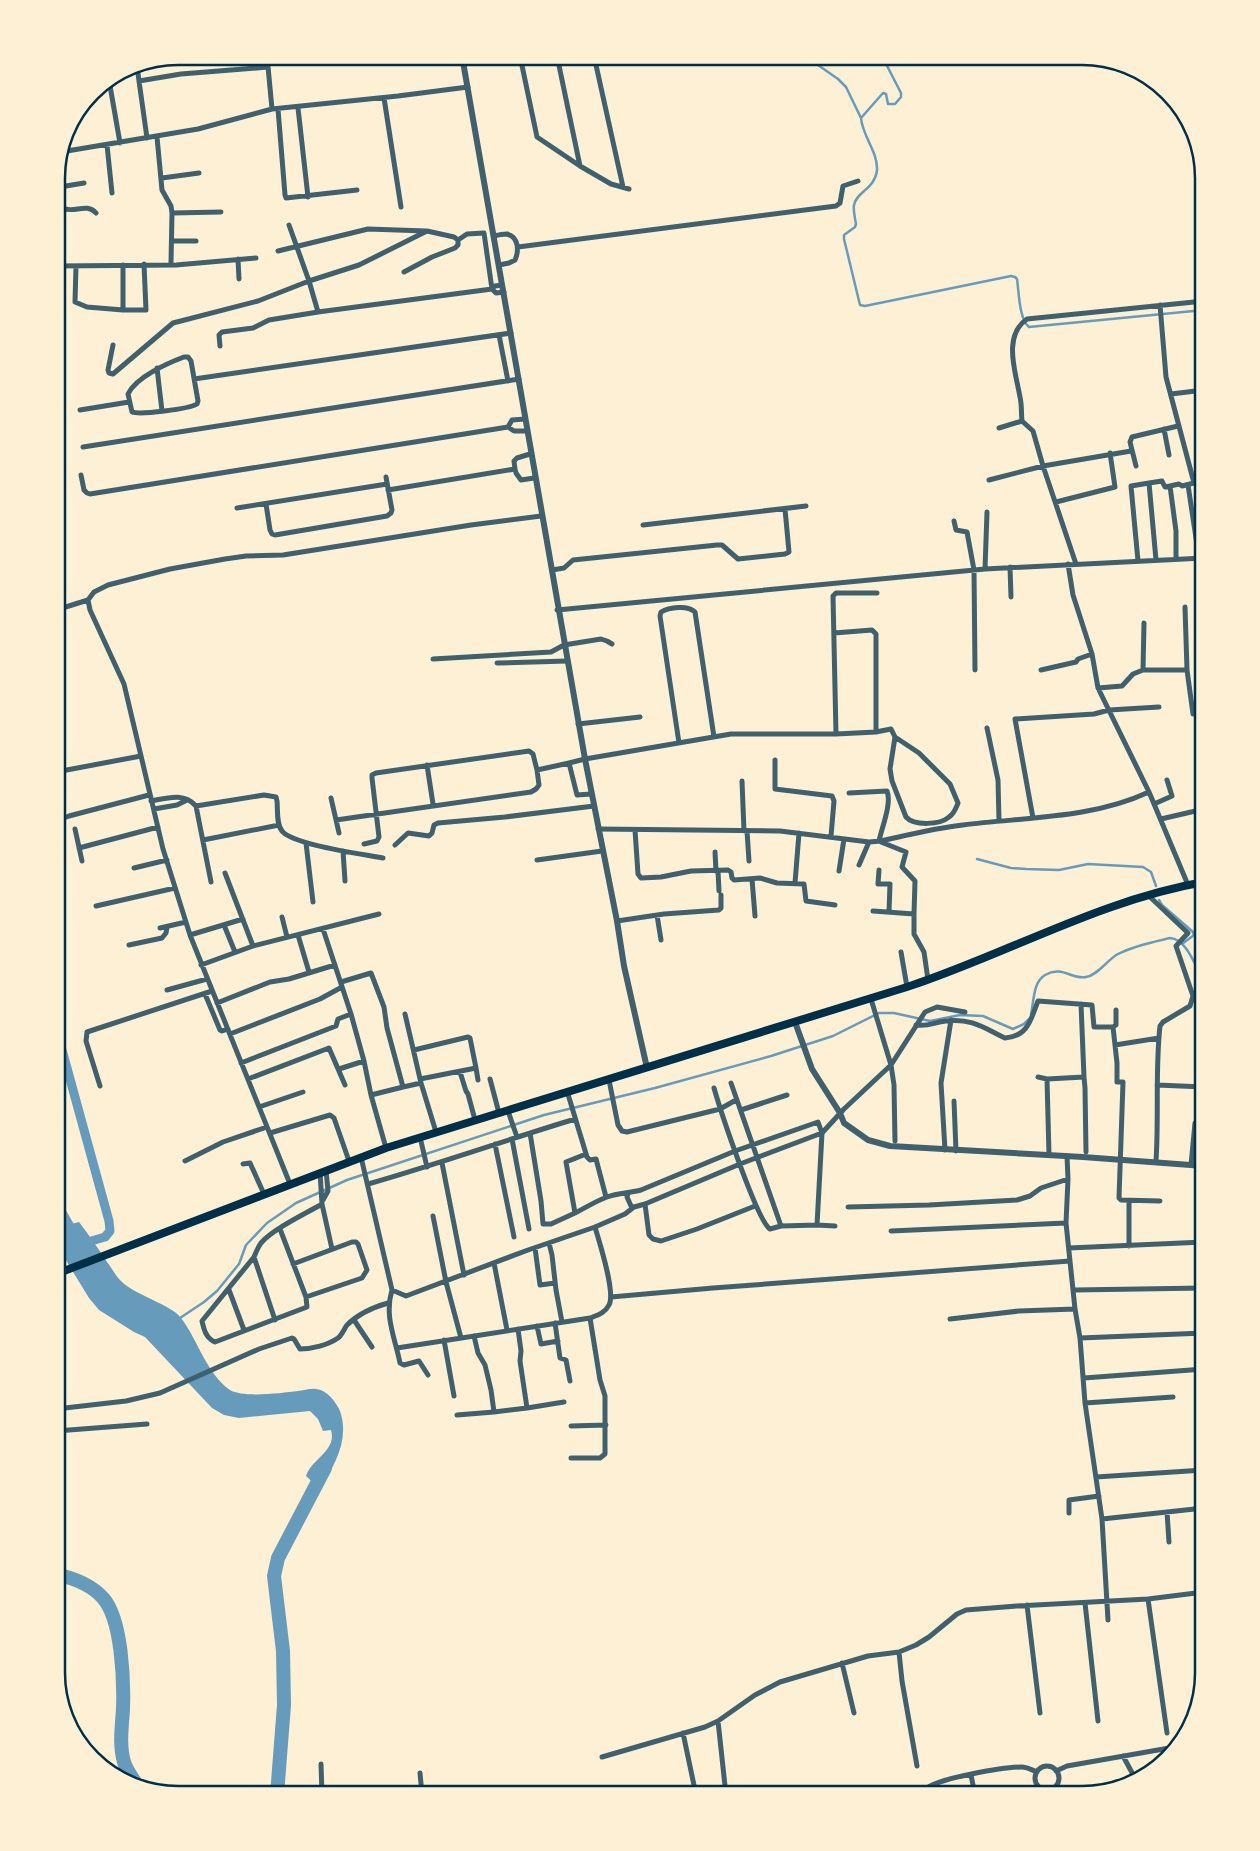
<svg xmlns="http://www.w3.org/2000/svg" width="1260" height="1851" font-family="Karla,sans-serif">
  <style>
    .water { fill: #669bbc }
    .lines { fill: none; stroke-linecap: round; stroke-linejoin: round }
    .stream { stroke: #669bbc; stroke-width: 2.5 }
    .canal { stroke: #669bbc; stroke-width: 9 }
    .river { stroke: #669bbc; stroke-width: 14 }
    .minor { stroke: #3f606c; stroke-width: 5 }
    .tertiary { stroke: #3f606c; stroke-width: 6 }
    .primary { stroke: #003049; stroke-width: 8 }
    .rim { fill: none; stroke: #003049; stroke-width: 2.5 }
  </style>
  <rect width="100%" height="100%" fill="#fdf0d5"/>
  <path class="water" d="M79 1222C89 1235 98 1248 107 1262 112 1268 115 1275 120 1280 135 1296 171 1304 181 1318 198 1340 206 1373 230 1390 243 1398 282 1393 298 1391 303 1391 311 1388 316 1389 327 1390 336 1402 340 1411 350 1440 334 1466 320 1489L306 1476C312 1458 337 1451 331 1430L323 1431 318 1419 310 1411 239 1418 224 1415 212 1408 145 1337 134 1332 99 1310 89 1298 56 1244V1228Z"/>
  <g class="lines">
    <path class="stream" d="M805 56 838 79 846 87 861 118
      M882 56 901 93V97L895 104H888L886 94 883 93 861 118C862 135 878 152 877 170 875 189 856 192 854 205 853 210 855 218 856 224L855 227 844 235V239L860 305 865 306 1011 276 1015 277 1017 279C1019 292 1019 319 1029 327L1204 310
      M977 859 1011 868 1026 869 1059 870 1088 864 1143 867 1151 872 1156 886
      M1159 900 1162 905 1193 932 1194 935 1182 944
      M1031 1014C1034 1001 1033 982 1045 975 1062 965 1072 980 1086 977 1098 975 1107 960 1118 954 1133 946 1153 942 1170 938 1187 939 1196 968 1204 982
      M180 1318 204 1302 217 1291 239 1264 246 1245 267 1223 296 1203 347 1180 544 1115 655 1088 771 1056 833 1036 879 1013H894L930 1021 960 1015 983 1016 1013 1029 1024 1024 1029 1019"/>
    <path class="canal" d="M56 1028 109 1221 110 1231 105 1237 81 1244"/>
    <path class="river" d="M56 1207 76 1242
      M56 1574C73 1578 91 1584 103 1598 122 1619 124 1681 123 1709 122 1726 119 1745 124 1762 126 1769 131 1776 135 1782
      M277 1795 284 1705 283 1651 274 1576 278 1558 325 1468"/>
    <path class="minor" d="M267 56 272 109
      M520 56 537 137 580 166 557 56
      M594 56 623 187
      M125 70 135 69 138 73 139 81 181 74 268 67
      M109 80 120 143
      M139 81 147 138
      M384 98 401 207
      M298 108 308 197
      M278 109 285 195 286 198 357 190
      M66 131 68 150
      M157 137 162 190 171 206 172 213 171 263
      M107 145 112 193
      M61 152 198 129 272 109 398 96 468 87
      M580 166 611 184 629 189
      M57 169 63 208C73 214 87 202 96 213
      M162 178 199 173
      M60 187 84 183
      M172 213 221 212
      M289 225 309 281 318 312
      M494 236C498 235 503 234 507 234 519 237 519 251 515 260L509 263 499 265
      M458 240 467 234 484 233 492 289 496 293 504 292
      M172 241H196
      M518 247 836 206 840 203 843 186 858 181
      M278 251 368 229 426 231
      M238 259 239 279
      M56 266 176 265 256 258
      M76 266 75 302 87 307 123 310V265
      M1160 305 1166 377 1194 483 1204 481
      M123 310H146L144 264
      M499 335 508 381
      M113 345 108 370 109 373 113 374 173 323 258 301 309 281 359 265 427 231 454 237 458 240V245L455 248 432 257 404 272
      M220 346 219 335 222 332 253 328 269 320 318 312 492 289 495 286 502 285
      M184 357H188L191 361 198 401 197 404C189 409 140 415 132 412L128 394C136 377 168 363 184 357Z
      M157 368 162 411
      M194 379 511 333
      M1171 394 1204 390
      M80 410 129 402
      M1022 421C1021 413 1022 405 1020 397 1016 373 1002 336 1027 319L1204 301
      M508 427 512 420 525 419
      M999 428 1022 421 1033 431 1043 466 1076 564
      M1164 429 1169 455
      M83 447 519 379
      M1136 466 1130 442 1132 437 1178 426
      M515 469 514 461 517 458 530 454
      M81 475 84 490 87 493 90 494 508 427 514 431H526
      M989 480 1043 466 1131 451
      M1188 485 1199 558
      M388 490 515 469 516 473 521 480 534 478
      M1056 502 1115 487 1110 453
      M266 504 270 530 272 534 275 535 387 516 391 513 392 510 386 477
      M237 508 387 484
      M954 521 956 530 967 532 974 570 975 670
      M643 525 806 506
      M1176 559V531L1170 486 1179 484 1182 486 1194 483
      M1156 560 1149 483 1162 481 1165 487 1170 486
      M1138 561 1131 486 1149 483
      M1068 564 1073 595 1092 654 1098 688 1149 792 1188 885
      M1010 567 1011 597
      M985 569 987 512
      M552 570 564 568 573 560 717 545H722L738 559 785 554 789 552 785 509
      M1185 607 1187 670 1193 714
      M56 610 88 600
      M557 610 985 569 1204 558
      M834 633 872 630 876 634V732
      M433 659 551 652 564 645 601 639 607 641 612 644
      M497 663 567 661
      M1041 670 1076 662 1078 659 1092 654
      M1143 670 1144 623
      M1098 688 1122 686 1133 674 1143 670H1187
      M578 724 640 717
      M987 728 998 780 999 821
      M836 734 833 596 836 593H877
      M679 743 660 616 661 612C669 607 688 605 695 612L714 737
      M775 760V789L832 796 834 801 831 836
      M569 763 585 759 731 734H836L876 732 891 729 895 737 919 753 950 784 958 803C956 808 954 814 949 817 940 825 914 826 906 817L892 781 890 769 895 737
      M427 765 433 804
      M56 772 141 756
      M742 781 744 831
      M849 793 887 791C892 803 882 827 879 841
      M331 798 339 833
      M151 801C167 798 184 792 196 806L264 795 276 797 277 801C278 810 276 824 282 831 293 845 363 854 383 858
      M1154 804 1172 796 1167 780
      M196 806 211 882
      M154 809 177 805 187 800
      M1033 818 1015 719 1094 714 1109 710 1159 707
      M1161 819 1204 809
      M336 820 531 792 536 789 539 785 537 770
      M56 821 69 816 149 795
      M75 829 82 861
      M598 829 780 831 869 842 881 841C908 835 935 828 963 825 1025 817 1091 819 1149 792
      M635 830 638 874 641 878 661 877 691 871 728 870 731 872 732 878 734 880 760 878 777 883 804 884 806 901 835 905
      M747 831 749 861
      M203 840 279 825
      M881 842 906 852 902 867 915 881 914 914
      M306 843 313 902
      M364 844 377 841 379 837 372 778V775L376 773 529 751 533 754 537 770 569 763 577 795 591 794
      M395 845 408 833 429 836 432 833 434 825 438 823 505 817 594 806
      M79 848 158 827
      M343 851 345 881
      M715 852 716 871
      M537 860 602 851
      M859 865 869 842
      M134 868 167 860
      M879 870 878 884H890L889 912
      M718 871 719 891
      M839 871 844 839
      M225 873 253 946
      M752 879 755 916
      M795 883 799 833
      M1149 896 1188 933 1176 946 1193 996 1190 1006 1163 1022 1160 1026C1155 1071 1159 1116 1156 1161
      M96 906 175 888
      M873 911 914 914V934L924 952 928 980
      M657 915 661 940
      M282 917 287 937
      M617 921 664 914 719 910 721 908V895
      M224 925 235 952
      M160 928 186 922
      M323 929 351 1014 364 1061 371 1095 386 1148
      M190 935 243 919
      M298 935 309 972
      M129 945 162 938 166 933 167 927
      M901 952 907 987
      M201 965 253 946 379 914
      M341 982 371 973 384 1007 387 1028 403 1087 371 1095
      M167 990 207 979
      M205 994 220 1030 222 1031 228 1029
      M871 999 891 1065 894 1085 895 1141
      M217 1003 270 982 289 979 335 965
      M405 1014 421 1083
      M916 1025C929 1027 934 1022 946 1021 972 1018 984 1028 1005 1038 1029 1036 1031 1018 1038 1001L1092 1005 1094 1027H1113L1117 1063V1082H1123L1119 1198 1121 1200 1160 1201
      M1113 1027 1116 1025V1010
      M230 1034 320 999 342 987
      M1115 1045 1159 1038
      M414 1050 468 1037 470 1038 476 1068 420 1079
      M241 1063 336 1026 338 1019 351 1014
      M476 1068 478 1080
      M339 1069 364 1061
      M460 1072 466 1091 468 1094 475 1120
      M1038 1077 1047 1079
      M1084 1077 1085 1088 1086 1152
      M248 1079 329 1048 345 1085
      M490 1079 499 1113
      M609 1080 618 1125 622 1131 627 1132 720 1109 736 1100
      M731 1083 781 1226
      M1157 1085 1204 1087
      M100 1086 86 1041 87 1032 212 991
      M403 1087 421 1083 436 1132
      M567 1091 587 1157 590 1160 596 1159 606 1197
      M954 1101 956 1151
      M259 1107 303 1092
      M741 1110 787 1095
      M508 1111 517 1137
      M270 1133 330 1115 334 1118 349 1161
      M530 1133 541 1201 543 1224H551L575 1213 566 1162 586 1154
      M420 1137 427 1167
      M512 1139 529 1229
      M495 1144 514 1237
      M945 1150 941 1083 951 1020
      M1049 1155 1047 1079 1084 1077 1081 1004
      M1067 1156 1068 1179 1066 1223 1075 1309 1080 1338 1085 1403 1102 1519 1108 1620
      M361 1157 392 1290C384 1316 395 1338 400 1363L404 1365 419 1361 428 1375
      M185 1161 223 1142 267 1127
      M442 1163 464 1275
      M243 1164 250 1163 264 1194
      M1191 1165 1195 1123H1204
      M320 1172 322 1204 332 1249
      M290 1184 190 935 163 849 124 684 90 610 88 600 94 592 108 585 170 569 225 559 246 556 283 555 471 525 541 516
      M368 1184C438 1164 506 1140 575 1119
      M628 1194 627 1197 631 1206 634 1207
      M323 1200 328 1191 326 1170
      M1129 1201V1246
      M645 1204 649 1235 653 1239 661 1241 697 1229 755 1206
      M848 1207 929 1205 1017 1200 1030 1196 1041 1188 1068 1179
      M575 1213C585 1208 596 1201 607 1197 618 1193 630 1193 641 1190L735 1151 818 1122 822 1133 817 1225 781 1226 770 1229C757 1221 720 1109 714 1088
      M433 1216 446 1282 461 1338
      M817 1225 835 1226
      M280 1229 306 1297 307 1307 215 1342C206 1338 204 1330 202 1321L254 1257C256 1252 258 1247 261 1243 273 1229 305 1214 322 1204
      M891 1231 1066 1223
      M549 1243 552 1255 556 1290 562 1322
      M535 1248 540 1285 555 1283
      M1069 1248 1204 1242
      M254 1257 275 1320
      M494 1263 507 1330
      M293 1264 352 1242H356L358 1244 367 1270 362 1278 306 1297
      M229 1290 244 1330
      M392 1290 406 1296 528 1250 595 1227 625 1214 634 1207 645 1204 740 1164 822 1133 844 1109 891 1065 925 1012 937 1007 965 1012
      M1074 1290 1204 1288
      M611 1297 713 1288 1070 1261
      M950 1319 1019 1311 1075 1309
      M354 1320 372 1347
      M555 1323 560 1358 566 1360 570 1381
      M537 1326 541 1344 558 1341
      M518 1329 521 1351 520 1361 527 1408 564 1402
      M474 1336 478 1353 485 1365 491 1390 494 1412 527 1408
      M1080 1338 1204 1333
      M444 1340 454 1396
      M397 1348 590 1318C598 1315 605 1313 609 1305 616 1293 599 1241 595 1227
      M1084 1378 1204 1369
      M1085 1403 1173 1397
      M56 1409 126 1401 160 1393 259 1349 292 1338 294 1339 300 1349C312 1349 328 1345 338 1338 342 1335 344 1329 347 1325 358 1314 374 1307 388 1303
      M457 1415 494 1412
      M571 1426 606 1425
      M56 1431 147 1424
      M571 1458H600L605 1454V1396L600 1380 590 1318
      M1096 1477 1204 1470
      M1167 1512 1169 1542
      M1069 1513V1500L1099 1496
      M1102 1519 1204 1508
      M1148 1599 1167 1733
      M1085 1603 1098 1721
      M1027 1605 1040 1713
      M899 1652 902 1681 917 1766
      M842 1663 854 1713
      M718 1721 726 1795
      M683 1733 695 1790
      M1123 1756 1136 1780
      M602 1757 705 1727 718 1721 755 1695 780 1682 868 1656 899 1652 916 1645 929 1637 957 1614 966 1610 1017 1606 1148 1599 1204 1592
      M321 1764 322 1795
      M1035 1778a12 12 0 1 1 24 0a12 12 0 1 1-24 0Z
      M1056 1771 1067 1766 1175 1747
      M420 1773 422 1794
      M971 1775 975 1795
      M319 1793H422
      M925 1795 927 1788C940 1778 1004 1767 1022 1767 1027 1767 1032 1770 1037 1772"/>
    <path class="tertiary" d="M462 56 585 759 617 921 624 966 647 1068
      M795 1022 812 1069 840 1113 844 1123 868 1140 890 1146 1083 1157 1204 1166"/>
    <path class="primary" d="M56 1274 386 1148 907 987C1007 954 1100 900 1204 882"/>
  </g>
  <path d="M0 0H1260V1851H0ZM178 65H1082A113 113 0 0 1 1195 178V1673A113 113 0 0 1 1082 1786H178A113 113 0 0 1 65 1673V178A113 113 0 0 1 178 65Z" fill="#fdf0d5" fill-rule="evenodd"/>
  <path class="rim" d="M178 65H1082A113 113 0 0 1 1195 178V1673A113 113 0 0 1 1082 1786H178A113 113 0 0 1 65 1673V178A113 113 0 0 1 178 65Z"/>
</svg>
